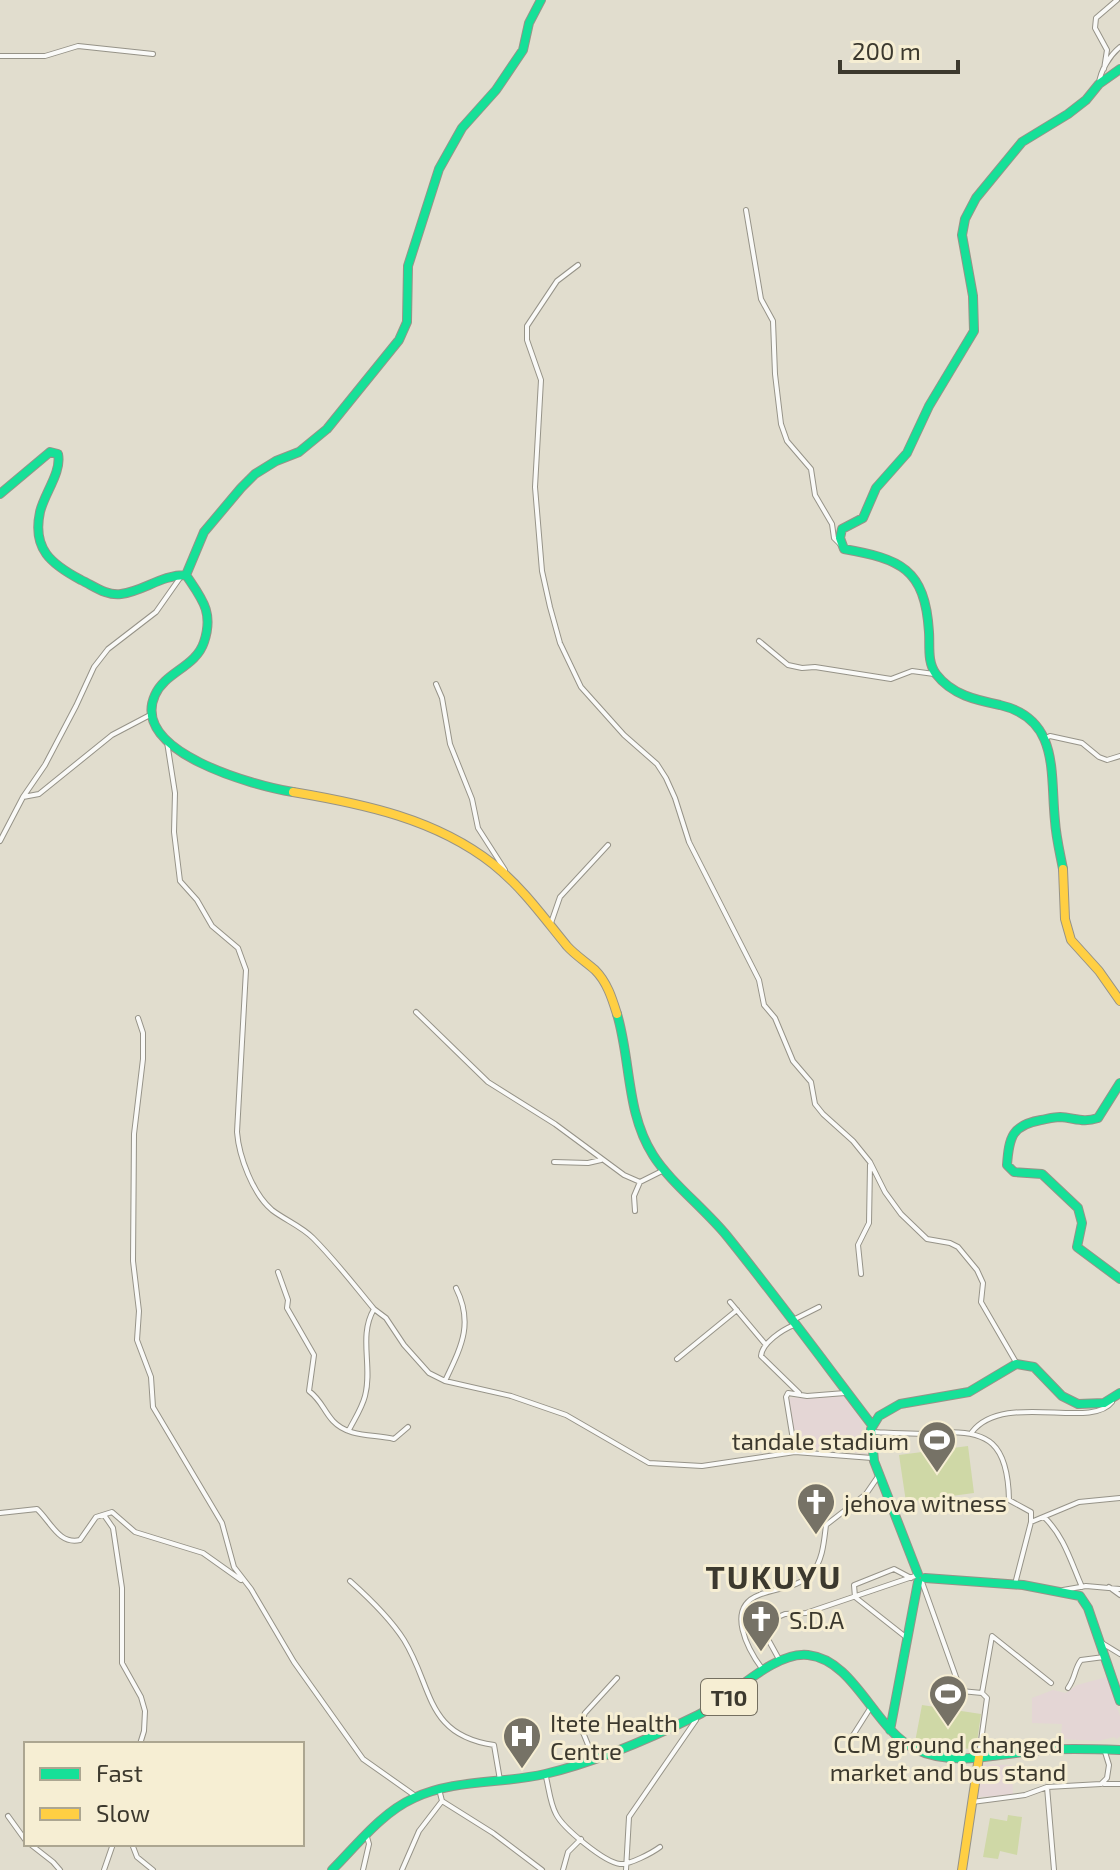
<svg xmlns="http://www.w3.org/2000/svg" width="1120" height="1870" font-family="'Exo 2',sans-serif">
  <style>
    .education { fill: #e4d6d5 }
    .green { fill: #cfd8a6 }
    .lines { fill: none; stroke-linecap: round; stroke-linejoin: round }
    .street-casing { stroke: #969388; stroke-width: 6 }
    .fast-casing { stroke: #969388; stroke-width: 10 }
    .slow-casing { stroke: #969388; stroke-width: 10 }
    .street { stroke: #fafaf8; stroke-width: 4 }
    .fast { stroke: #16e098; stroke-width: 8 }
    .slow { stroke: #ffcf43; stroke-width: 8 }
    .labels { text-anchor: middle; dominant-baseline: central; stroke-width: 6; stroke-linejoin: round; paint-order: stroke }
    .shield { fill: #f6eed3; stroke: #746f60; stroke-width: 2 }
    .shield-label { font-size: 22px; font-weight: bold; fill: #3c392e }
    .poi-label { font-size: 24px; fill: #3c392e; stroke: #f6eed3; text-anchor: start }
    .district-label { font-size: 32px; font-weight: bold; letter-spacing: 2px; fill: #3c392e; stroke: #f6eed3 }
  </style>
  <rect width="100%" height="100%" fill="#e1ddce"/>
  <path class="education" d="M842 1394 861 1419 866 1454 796 1447 787 1398Z
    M1107 1677 1120 1716V1736L1117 1739 1114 1737 1098 1741 1061 1739 1062 1724 1032 1723V1698L1053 1690 1066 1693 1077 1685Z
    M974 1764 1012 1765 1013 1796 975 1797Z"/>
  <path class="green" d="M968 1446 974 1493 906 1502 899 1455Z
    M922 1705 981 1714 976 1749 951 1748 915 1742Z
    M1008 1815 1022 1817 1017 1855 1000 1851 998 1859 983 1857 990 1818 1007 1821Z"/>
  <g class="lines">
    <g class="street-casing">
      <path id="street" d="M0 56H45L78 46 153 54
        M1104 69 1107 50 1095 28 1096 18 1117 0
        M1099 84C1100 71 1110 55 1120 47
        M746 210 761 299 773 321 775 374 781 424 787 441 811 469 815 495 832 524 834 538 840 544
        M578 265 557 281 527 326V340L541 380 535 487 542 571 550 607 560 643 581 687 624 735 657 764 666 778 675 798 689 842 759 980 764 1005 775 1018 793 1061 811 1082 815 1104 823 1114 853 1141 870 1162 885 1192 901 1214 927 1239 950 1243 958 1247 977 1270 983 1283 981 1302 1017 1364
        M759 641 788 665 802 668 815 667 891 679 912 671 934 674
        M436 684 442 698 450 744 472 799 478 828 505 870
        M1044 739 1050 736 1082 743 1099 757 1107 760 1120 756
        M167 742 175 793 174 832 180 881 197 900 212 926 238 948 246 970 237 1132C239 1157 253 1194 272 1210 285 1220 301 1226 313 1238 335 1260 354 1285 374 1309L386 1318 404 1345 429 1373 445 1381 511 1396 566 1415 649 1463 702 1466 795 1452 872 1458
        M23 797 45 765 76 706 94 667 108 649 156 612 182 575
        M0 841 23 797 39 794 112 735 150 715
        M551 923 560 897 608 845
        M416 1012 488 1082 555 1124 624 1175 640 1182 664 1170
        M138 1018 143 1033V1059L134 1134 133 1261 139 1311 137 1340 151 1377 153 1407 222 1523 234 1567 251 1589 294 1662 363 1759 414 1795
        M554 1162 588 1163 601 1160
        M635 1211 634 1196 640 1182
        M278 1272 288 1300 287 1308 314 1355 309 1391C322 1401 323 1410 333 1421 349 1438 374 1434 394 1439L408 1427
        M861 1274 858 1245 869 1223 870 1165
        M730 1302 766 1345
        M793 1320 819 1307
        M794 1325C782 1330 762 1343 761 1356L799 1393
        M677 1359 737 1310
        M445 1381C461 1347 474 1324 456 1288
        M349 1430C354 1420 362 1408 365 1396 373 1367 358 1336 374 1309
        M873 1432C893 1433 916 1435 936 1433 990 1428 1008 1445 1009 1500L1031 1512V1522L1015 1584
        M972 1432C1004 1391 1091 1430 1112 1402
        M795 1452 786 1397 788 1393 807 1396 845 1393
        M0 1513 37 1509C51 1522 59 1545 80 1540L96 1517 112 1512 135 1532 203 1553 241 1580
        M104 1515 113 1528 122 1588V1663L141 1697 145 1711 144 1731 140 1744
        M1044 1517C1064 1536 1071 1562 1082 1587
        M1031 1522 1079 1502 1120 1498
        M350 1581C369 1598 390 1618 404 1640 433 1687 425 1735 494 1745L500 1780
        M922 1582 961 1691 982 1693 987 1698 979 1755
        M1109 1587 1120 1595
        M1063 1590 1086 1586 1120 1589
        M907 1638 855 1597 854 1585 894 1569 911 1578
        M1102 1643 1120 1654
        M780 1661 764 1632V1623L785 1614 806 1613 915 1576
        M763 1670C748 1650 725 1608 759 1595 776 1588 799 1588 812 1573 823 1560 824 1541 826 1525L866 1494 877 1478
        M1068 1688C1076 1677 1074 1669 1081 1660L1104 1657
        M982 1693 992 1636 1051 1683
        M850 1740 869 1710
        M593 1757 580 1725 585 1713 617 1678
        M546 1777C549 1789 550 1803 556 1814 563 1828 604 1862 620 1864 629 1865 652 1853 660 1847
        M1104 1784H1120
        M440 1793 442 1801 493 1833 542 1870
        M972 1802 1025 1795 1047 1787
        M8 1816 26 1841
        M30 1844 53 1862 60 1870
        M132 1844 137 1857 153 1870
        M104 1870 113 1844
        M363 1870 369 1844 367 1837
        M402 1870 419 1831 442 1801
        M563 1870 568 1852 581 1839
        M626 1870 629 1817 696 1720
        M1054 1870 1047 1787 1101 1784 1107 1778 1109 1765 1105 1752"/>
    </g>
    <g class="fast-casing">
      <path id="fast" d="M0 494 50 452 58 454C62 472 44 494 40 512 32 549 51 564 81 580 94 586 106 596 121 594 144 591 161 575 186 575 202 599 214 612 204 642 196 667 165 672 155 695 129 752 255 786 293 792
        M186 575 204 532 241 488 255 474 276 461 299 452 327 429 399 340 407 322 408 266 439 169 462 128 496 90 523 50 529 23 541 0
        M1063 869C1060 853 1056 837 1055 821 1050 773 1060 719 1000 705 976 700 952 695 936 674 927 662 930 646 929 632 925 568 900 559 844 549L840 538 842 529 863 518 876 488 907 453 929 406 974 331 973 296 962 235 965 219 976 198 1022 142 1068 114 1086 100 1099 84 1120 69
        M617 1014C631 1060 626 1113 653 1155 669 1181 706 1210 727 1236 777 1298 824 1362 872 1425
        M1120 1083 1098 1118C1083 1123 1075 1118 1060 1117 1054 1117 1047 1119 1041 1120 1012 1125 1009 1137 1007 1165L1014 1172 1042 1174 1078 1208 1082 1223 1077 1247 1120 1279
        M918 1574 874 1461 871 1429 879 1416 900 1404 969 1392 1016 1364 1034 1367 1062 1396 1078 1404 1104 1403 1120 1393
        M925 1578 1023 1585 1080 1596 1088 1608 1120 1701
        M890 1730 918 1582
        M332 1870C357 1845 381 1813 414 1798 454 1779 502 1784 545 1774 597 1762 649 1739 698 1715 729 1700 772 1651 808 1655 855 1660 874 1729 915 1749 954 1768 1001 1753 1041 1750 1067 1748 1094 1749 1120 1750"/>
    </g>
    <g class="slow-casing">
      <path id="slow" d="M293 792C364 804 436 819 493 864 522 887 544 918 567 946 575 955 586 962 595 970 607 982 612 998 617 1014
        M1063 869 1065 919 1071 940 1099 971 1120 1001
        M962 1870 979 1757"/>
    </g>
    <use href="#street" class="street"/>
    <use href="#fast" class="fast"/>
    <use href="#slow" class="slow"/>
  </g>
  <defs>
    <g id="stadium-pin" transform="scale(2)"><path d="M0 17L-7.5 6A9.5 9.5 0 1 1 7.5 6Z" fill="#767266" stroke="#f6eed3"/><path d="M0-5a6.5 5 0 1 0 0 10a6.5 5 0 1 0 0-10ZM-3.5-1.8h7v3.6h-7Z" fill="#fff"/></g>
    <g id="church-pin" transform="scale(2)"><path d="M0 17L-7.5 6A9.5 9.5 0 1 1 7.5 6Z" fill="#767266" stroke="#f6eed3"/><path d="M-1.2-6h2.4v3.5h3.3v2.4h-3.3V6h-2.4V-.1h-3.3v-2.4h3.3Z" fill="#fff"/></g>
    <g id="hospital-pin" transform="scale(2)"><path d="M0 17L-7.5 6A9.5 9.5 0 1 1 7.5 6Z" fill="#767266" stroke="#f6eed3"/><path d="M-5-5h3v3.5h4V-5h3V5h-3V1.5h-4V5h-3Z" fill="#fff"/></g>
  </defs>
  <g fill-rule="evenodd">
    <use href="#stadium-pin" x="937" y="1440"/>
    <use href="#church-pin" x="816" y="1502"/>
    <use href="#church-pin" x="761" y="1619"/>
    <use href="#stadium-pin" x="948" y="1694"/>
    <use href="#hospital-pin" x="522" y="1736"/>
  </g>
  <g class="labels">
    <rect class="shield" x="701" y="1679" width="56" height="36" rx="6"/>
    <g class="shield-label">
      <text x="729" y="1697">T10</text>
    </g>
    <g class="poi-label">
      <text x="909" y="1440" text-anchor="end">tandale stadium</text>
      <text x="844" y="1502">jehova witness</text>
      <text x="789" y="1619">S.D.A</text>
      <text x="550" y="1722">Itete Health<tspan x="550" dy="28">Centre</tspan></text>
      <text x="948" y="1743" text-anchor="middle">CCM ground changed<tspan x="948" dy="28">market and bus stand</tspan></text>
    </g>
    <g class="district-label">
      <text x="774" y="1576">TUKUYU</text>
    </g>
  </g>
  <rect x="24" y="1742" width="280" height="104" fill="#f6eed3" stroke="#aca691" stroke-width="2"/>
  <rect x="40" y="1768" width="40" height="12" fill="#16e098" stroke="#aca691" stroke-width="2"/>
  <text x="96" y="1782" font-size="24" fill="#3c392e">Fast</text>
  <rect x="40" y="1808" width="40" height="12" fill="#ffcf43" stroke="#aca691" stroke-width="2"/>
  <text x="96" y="1822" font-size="24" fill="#3c392e">Slow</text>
  <path d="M840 60v12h118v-12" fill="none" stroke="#3c392e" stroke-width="4"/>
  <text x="852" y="60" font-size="24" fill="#3c392e" stroke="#f6eed3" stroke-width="6" paint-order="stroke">200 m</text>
</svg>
